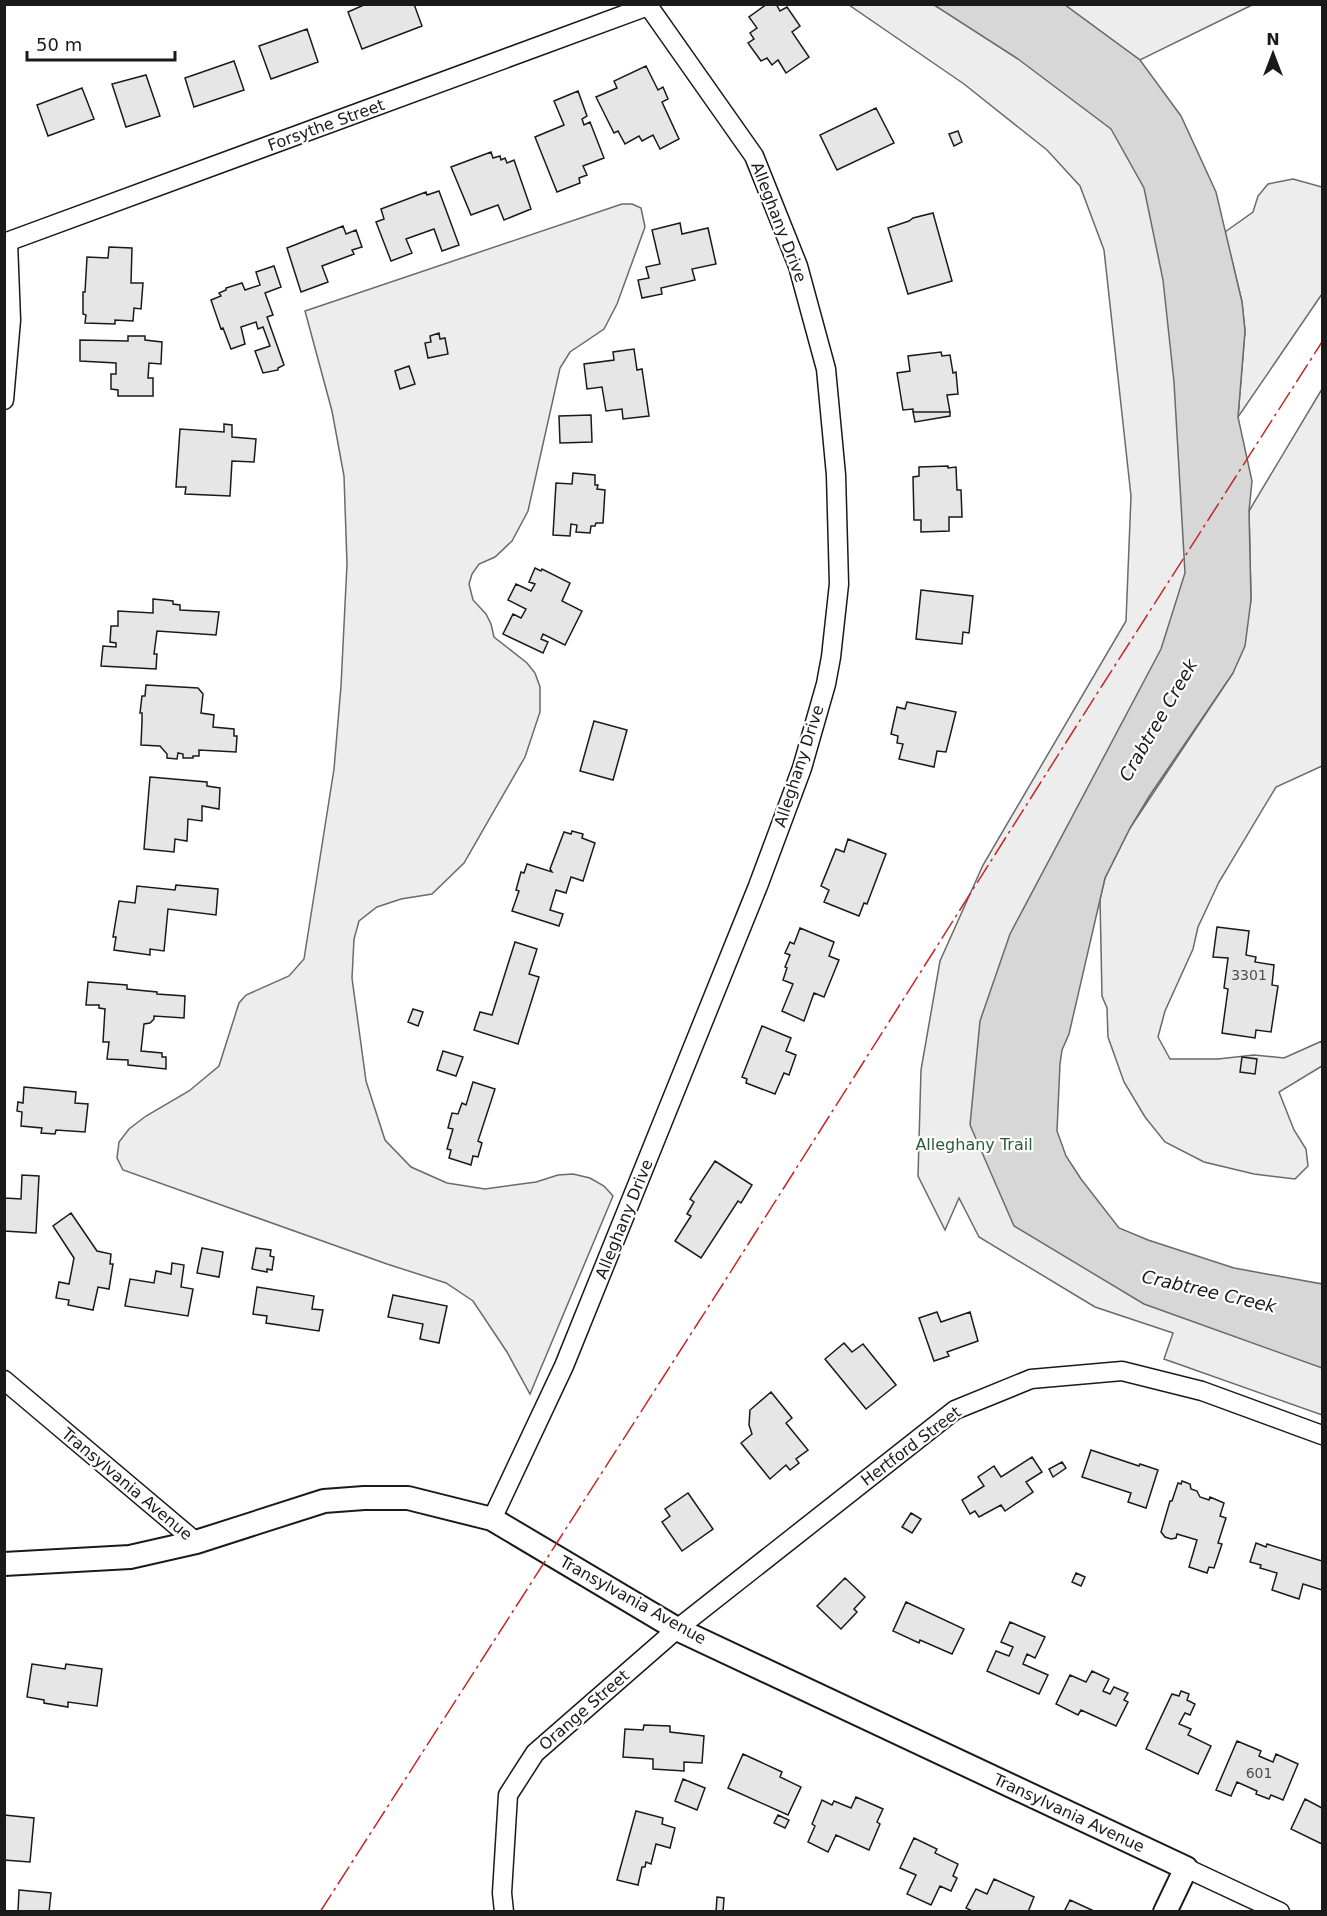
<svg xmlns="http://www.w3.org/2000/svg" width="1327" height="1916" font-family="'DejaVu Sans',sans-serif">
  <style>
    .built { fill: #ededed; stroke: #6a6a6a; stroke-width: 1.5 }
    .water { fill: #d7d7d7; stroke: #6a6a6a; stroke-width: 1.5 }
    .building { fill: #e6e6e6; stroke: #1a1a1a; stroke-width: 1.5 }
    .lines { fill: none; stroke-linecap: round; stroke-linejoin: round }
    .minor-casing { stroke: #1a1a1a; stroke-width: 21 }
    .tertiary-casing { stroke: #1a1a1a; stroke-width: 26 }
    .minor { stroke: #fff; stroke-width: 18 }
    .tertiary { stroke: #fff; stroke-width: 22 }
    .power { stroke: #c62828; stroke-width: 1.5; stroke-dasharray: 21 4.5 3 4.5; stroke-linecap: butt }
    .labels { text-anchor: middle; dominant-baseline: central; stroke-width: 4.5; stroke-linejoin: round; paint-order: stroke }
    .number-label { font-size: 14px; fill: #4d4d4d }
    .street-label { font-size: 16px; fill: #1a1a1a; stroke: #fff }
    .park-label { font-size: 16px; fill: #2b5a34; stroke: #fff }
    .water-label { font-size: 18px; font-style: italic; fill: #1a1a1a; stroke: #fff }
  </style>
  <rect width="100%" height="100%" fill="#fff"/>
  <path class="built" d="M849 5H1005L1131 106 1216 499 1069 906 1032 1166 1122 1254 1322 1316V1415L1164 1359 1173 1333 1095 1307 979 1237 959 1198 945 1230 918 1176 921 1070 940 961 983 865 1126 621 1131 496 1104 250 1080 186 1047 150 964 84Z
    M1065 5H1252L1140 60Z
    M1293 179 1322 187V294L1238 417 1245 331 1242 302 1225 232 1253 212 1258 196 1268 184Z
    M622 204H632L641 208 645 227 617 304 604 329 570 352 560 368 528 511 512 541 495 557 479 564 472 574 469 584 473 600 486 614 491 624 494 637 527 663 535 673 540 687V712L525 757 464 863 432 894 401 899 377 907 359 921 354 939 352 978 366 1081 385 1140 411 1167 447 1183 485 1189 536 1182 558 1175 573 1174 590 1178 604 1186 613 1196 530 1394 507 1352 473 1301 446 1283 387 1264 123 1170 117 1158 119 1142 129 1129 146 1116 189 1091 219 1066 239 1003 246 995 289 976 304 959 334 769 341 686 347 564 344 476 332 411 305 311Z
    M1322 389V766L1276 787 1219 882 1198 927 1193 949 1165 1011 1158 1037 1170 1059H1218L1254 1055 1284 1058 1322 1041V1066L1279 1092 1294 1130 1306 1149 1308 1166 1295 1179 1254 1174 1204 1162 1165 1142 1145 1117 1124 1082 1108 1037 1107 1008 1102 996 1100 899 1105 878 1130 828 1233 673 1251 600 1249 511Z"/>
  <path class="water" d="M934 5H1065L1140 60 1181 116 1216 192 1242 302 1245 331 1238 417 1252 481 1249 511 1251 600 1245 646 1233 673 1150 795 1130 828 1105 878 1069 1034 1062 1050 1060 1064 1057 1131 1066 1156 1081 1179 1119 1228 1148 1240 1234 1268 1322 1284V1368L1144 1304 1014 1226 970 1125 980 1021 1010 934 1161 649 1185 573 1174 382 1163 280 1144 188 1111 129 1018 59Z"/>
  <path class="building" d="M366 4H414L422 26 362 49 348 12Z
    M767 4H776L780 11 787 7 800 26 792 32 809 57 786 73 778 60 772 65 767 58 761 61 748 43 754 39 750 33 757 28 749 17Z
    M307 29 318 62 271 79 259 46Z
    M234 61 244 90 194 107 185 78Z
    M646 66 658 90 663 87 668 99 662 102 679 139 660 149 653 135 642 141 639 136 625 144 618 131 614 133 596 97 617 88 614 81Z
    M146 75 160 116 126 127 112 84Z
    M82 88 94 119 48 136 37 105Z
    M578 91 587 116 582 119 584 125 590 122 604 158 583 166 587 175 579 178 580 183 557 192 535 137 564 125 554 101Z
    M876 108 894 143 837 170 820 135Z
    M958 131 962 142 954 146 949 134Z
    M491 152 493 158 500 156 501 160 505 158 507 163 514 160 531 209 504 220 498 205 471 215 451 167Z
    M439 191 459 245 442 251 434 229 406 239 412 253 391 261 376 222 384 219 381 209 426 192 427 195Z
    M933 213 952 281 908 294 888 228 909 221 913 218Z
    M680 223 682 234 708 228 716 264 692 269 695 280 661 288 662 294 642 298 638 280 649 278 646 267 660 264 652 230Z
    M343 226 346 234 356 230 362 247 352 250 354 254 322 266 328 282 301 292 287 248Z
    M109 247 132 248 131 283H143L141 309 134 308 133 321 115 320V324L85 323 86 315 83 314V292H85L87 257 108 258Z
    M274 266 281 287 265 293 273 315 267 317 284 365 278 368V370L263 373 255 351 270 346 263 327 258 329 256 322 241 327 245 344 231 349 223 328 221 329 211 300 221 296 219 293 226 290V288L242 283 245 290 260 285 256 272Z
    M439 333 440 339 445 338 448 354 428 358 425 343 431 342 430 336Z
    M128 336H145V340L162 342 161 364 149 363 148 378H153V396H118V390L111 389V374H116V363L80 361V340L128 341Z
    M634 349 637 370 642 369 649 416 623 419 622 409 606 411 602 387 587 389 584 364 614 360 613 352Z
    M941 352 942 356 950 355 953 373 956 372 958 394 947 395 950 412H913V409L903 410 897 373 910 371 908 356Z
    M409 366 415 384 400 389 395 371Z
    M913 412H950V416L915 422Z
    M591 415 592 442 560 443 559 416Z
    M224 424 232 425V437L256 439 254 462 232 461 230 496 185 494 186 487H176L180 429 224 432Z
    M948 466V468L956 467 957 490H961L962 517H949V531L921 532V520H914L913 477 919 476V467Z
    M573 473 595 475V485H598L597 489 605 490 603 523H596L595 526H591L590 533 576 532 577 525 571 524 570 536 553 535 556 483 572 484Z
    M535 568 541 571 542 569 570 583 562 601 582 611 565 645 543 634 541 639 548 642 543 653 503 634 513 614 521 618 526 609 508 600 516 584 531 591 535 584 529 582Z
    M921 590 973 596 969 633 963 632 962 644 916 639Z
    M153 599 173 601V604L180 605V610L219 612 216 635 157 631 154 654H157L156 669 101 666 103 646 116 647V643L110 642 111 626H118V611L153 613Z
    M146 685 198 688 203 694 201 713 214 715 213 727 234 729V736H237L236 752 199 750V756H193V758H183V754L178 753 177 759 167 758V754L160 746 141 745 142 721V713H140L142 696H145Z
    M907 702 956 712 946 752 937 751 934 767 899 759 903 744 897 743 898 736 891 734 897 707 905 709Z
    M594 721 627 730 613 780 580 771Z
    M150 777 207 782V786L220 788 219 809 202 806V821L188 819 187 841 175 839 174 852 144 849Z
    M572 831 583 834 582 838 595 843 583 881 571 877 566 893 556 890 550 910 563 914 559 926 512 911 519 891 516 890 521 872 524 873 527 864 552 872 550 869 564 832 571 834Z
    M848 839 886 854 867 904 864 903 859 916 824 902 829 890 821 886 836 849 844 852Z
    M176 885 218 889 216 915 168 909 164 951 150 949V955L114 950 116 937H113L119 901 135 903 137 886 175 890Z
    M1217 927 1249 931 1246 955 1256 957 1255 962 1274 965 1272 985 1278 986 1271 1032 1256 1030 1255 1038 1222 1033 1228 989 1224 988 1228 958 1213 957Z
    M800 928 834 942 829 956 839 960 824 997 814 993 804 1021 782 1011 793 984 783 980 787 968 785 967 790 955 785 953 790 942 794 944Z
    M515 942 537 949 529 974 539 977 518 1044 474 1030 480 1012 492 1015Z
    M88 982 127 985V989L157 992V994L185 996 184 1018 154 1016V1019L150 1023 144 1024 141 1051 162 1053V1057H166V1069L128 1065V1060L107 1059 109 1042H103L105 1009 99 1008V1005H86Z
    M413 1009 423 1012 418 1026 408 1022Z
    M762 1026 791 1038 786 1051 796 1055 789 1075 784 1073 775 1094 746 1083 747 1079 742 1077Z
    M443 1051 463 1057 456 1076 437 1070Z
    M1242 1057 1257 1059 1255 1074 1240 1072Z
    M473 1082 495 1089 478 1141 482 1143 478 1157 473 1156 471 1165 449 1158 451 1150 447 1149 453 1129 448 1128 452 1113 458 1114 462 1103 466 1105Z
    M24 1087 76 1092 75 1103 88 1104 85 1132 56 1130 55 1134 41 1133 42 1128 21 1126 22 1112 17 1111 18 1102 23 1103Z
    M715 1161 752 1185 741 1203 738 1201 701 1258 675 1241 691 1216 687 1214 694 1202 690 1199Z
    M4 1171 5 1198 21 1199 22 1175 39 1176 36 1233 4 1231Z
    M71 1213 97 1251 111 1254 110 1264H113L109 1289 98 1287 93 1310 68 1305 69 1300 56 1298 59 1282 69 1284 74 1258 53 1226Z
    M202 1248 223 1252 219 1277 197 1273Z
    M256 1248 271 1250 270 1256 274 1257 272 1270 267 1269V1272L252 1269Z
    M172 1263 184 1265 181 1287 193 1289 188 1316 125 1306 130 1279 154 1283 156 1271 171 1274Z
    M257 1287 314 1296 312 1309 323 1310 319 1331 266 1323 267 1316 253 1314Z
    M393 1295 447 1306 439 1343 420 1339 423 1324 388 1317Z
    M937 1312 941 1322 970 1312 978 1341 947 1352 949 1356 934 1361 919 1318Z
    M844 1343 852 1352 863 1344 896 1385 866 1409 825 1359Z
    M771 1392 792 1418 786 1423 808 1450 796 1459 799 1463 790 1470 786 1465 770 1479 741 1443 752 1434 749 1425 750 1410Z
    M1091 1450 1139 1466 1140 1464 1158 1470 1146 1508 1128 1502 1131 1493 1082 1477Z
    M1032 1457 1042 1472 1026 1482 1033 1492 1005 1511 1001 1505 979 1517 975 1511 970 1514 962 1500 984 1486 978 1477 994 1466 1001 1477Z
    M1062 1462 1066 1468 1053 1477 1049 1469Z
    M1182 1481 1190 1484 1191 1489 1197 1491 1200 1497 1209 1500 1210 1497 1224 1503 1220 1516 1226 1518 1218 1543 1222 1544 1214 1568 1209 1567 1207 1573 1189 1567 1197 1540 1177 1534 1176 1538 1171 1539 1165 1537 1161 1532 1170 1501H1172L1178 1483 1181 1484Z
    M688 1493 713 1529 682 1551 662 1522 670 1516 665 1509Z
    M911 1513 921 1519 912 1533 902 1527Z
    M1256 1543 1266 1547 1267 1544 1322 1561V1590L1303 1584 1299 1599 1272 1590 1277 1573 1260 1568 1261 1565 1250 1562Z
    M1076 1573 1085 1577 1081 1586 1072 1582Z
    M845 1578 865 1597 854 1609 857 1612 841 1629 817 1606Z
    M906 1602 964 1629 952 1654 920 1640 919 1643 893 1631Z
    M1010 1622 1045 1637 1035 1658 1027 1654 1023 1664 1048 1675 1039 1694 987 1671 996 1651 1009 1656 1013 1647 1001 1642Z
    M32 1664 65 1669 66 1664 102 1669 97 1706 68 1702V1707L44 1703V1700L27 1697Z
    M1092 1671 1109 1679 1103 1691 1110 1694 1114 1687 1128 1693 1124 1700 1128 1702 1116 1726 1081 1710 1078 1715 1056 1704 1070 1675 1086 1682Z
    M1181 1691 1189 1694 1187 1700 1195 1704 1190 1715 1185 1713 1179 1724 1191 1729 1188 1735 1211 1746 1198 1774 1146 1749 1172 1694 1179 1696Z
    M644 1725 670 1726V1732L704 1736 702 1763 684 1762V1771L653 1769V1759L623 1757 625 1729 643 1730Z
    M1237 1741 1261 1751 1259 1756 1273 1762 1276 1754 1298 1764 1283 1800 1271 1795 1269 1799 1256 1794 1257 1791 1237 1782 1231 1796 1216 1790Z
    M743 1754 782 1772 780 1777 801 1787 788 1815 728 1788Z
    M683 1779 705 1788 697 1810 675 1801Z
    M856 1797 883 1809 877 1822 880 1824 869 1850 836 1835 828 1852 808 1842 815 1826 812 1824 822 1800 832 1805 834 1801 851 1808Z
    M1305 1799 1322 1808V1844L1291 1829Z
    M636 1811 663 1818 662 1824 675 1828 670 1848 656 1844 651 1864 646 1862 645 1867H642L638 1885 617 1880Z
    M4 1815 34 1818 30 1862 4 1860Z
    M778 1815 789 1820 785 1828 774 1823Z
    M914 1838 937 1849 935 1853 958 1864 953 1876 957 1878 951 1891 940 1886 931 1905 907 1894 916 1875 900 1868Z
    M994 1879 1034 1897 1028 1912H974L966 1908 976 1889 987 1894Z
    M19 1890 51 1893 49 1912H18Z
    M717 1897 724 1898 723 1912H716Z
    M1070 1900 1096 1912H1064Z"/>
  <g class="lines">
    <g class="minor-casing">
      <path id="minor" d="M4 243 648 6
        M4 400 11 320 8 242
        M4 1380 196 1542
        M492 1519 564 1366 758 886 802 768 826 684 831 657 839 584 836 475 826 369 798 266 754 156 647 4
        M1186 1868 1280 1912
        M504 1912 502 1893 508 1795 535 1753 677 1629 955 1410 1031 1379 1122 1371 1202 1391 1322 1435"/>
    </g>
    <g class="tertiary-casing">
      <path id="tertiary" d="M4 1564 130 1557 196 1542 324 1501 364 1498H408L492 1519 677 1629 1186 1868 1165 1912"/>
    </g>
    <use href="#minor" class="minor"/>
    <use href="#tertiary" class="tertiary"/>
    <path class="power" d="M320 1912 721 1287 1098 692 1322 342"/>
  </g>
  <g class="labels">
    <g class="number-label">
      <text x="1249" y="975">3301</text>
      <text x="1259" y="1773">601</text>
    </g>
    <g class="street-label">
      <text transform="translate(326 125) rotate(-20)">Forsythe Street</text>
      <text transform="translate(779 222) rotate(69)">Alleghany Drive</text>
      <text transform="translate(799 766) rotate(-72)">Alleghany Drive</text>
      <text transform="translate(624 1219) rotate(-68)">Alleghany Drive</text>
      <text transform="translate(911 1446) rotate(-37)">Hertford Street</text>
      <text transform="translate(127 1484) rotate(40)">Transylvania Avenue</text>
      <text transform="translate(633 1600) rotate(29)">Transylvania Avenue</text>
      <text transform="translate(584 1710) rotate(-41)">Orange Street</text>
      <text transform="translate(1069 1813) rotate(25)">Transylvania Avenue</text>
    </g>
    <g class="park-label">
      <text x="974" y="1144">Alleghany Trail</text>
    </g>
    <g class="water-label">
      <text transform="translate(1158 720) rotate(-60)">Crabtree Creek</text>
      <text transform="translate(1209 1291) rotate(13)">Crabtree Creek</text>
    </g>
  </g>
  <rect width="1327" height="1916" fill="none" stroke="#1a1a1a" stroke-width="12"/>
  <g transform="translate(1273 54)" stroke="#ffffff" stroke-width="4.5" paint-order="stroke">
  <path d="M0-4.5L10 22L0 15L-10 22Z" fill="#1a1a1a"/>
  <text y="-9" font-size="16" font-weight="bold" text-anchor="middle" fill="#1a1a1a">N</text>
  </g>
  <path d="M27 51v9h148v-9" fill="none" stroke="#1a1a1a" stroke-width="3"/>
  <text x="36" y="51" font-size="18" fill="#1a1a1a" stroke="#ffffff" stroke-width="4.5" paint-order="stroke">50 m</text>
</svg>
